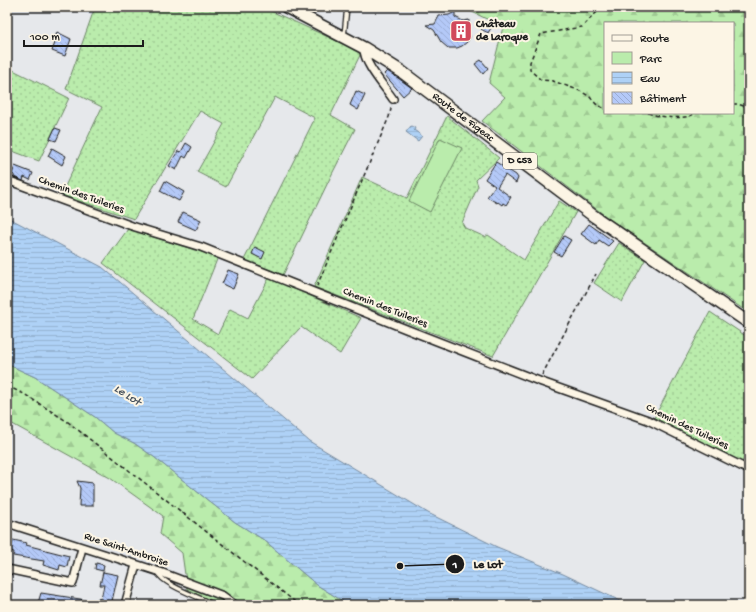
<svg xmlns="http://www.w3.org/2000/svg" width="756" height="612" font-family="'Gochi Hand',sans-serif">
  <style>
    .built { fill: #d7dfef }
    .green { fill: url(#green-dots); stroke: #6b8464 }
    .forest { fill: url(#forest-firs); stroke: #6b8464; fill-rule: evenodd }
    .pitch { fill: #baecac; stroke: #6b8464 }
    .water { fill: url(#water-rules); stroke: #74899f }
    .building { fill: url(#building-back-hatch); stroke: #1c1c1c }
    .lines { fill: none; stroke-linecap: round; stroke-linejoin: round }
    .service-casing { stroke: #1c1c1c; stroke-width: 6 }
    .minor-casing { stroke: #1c1c1c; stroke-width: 10 }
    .primary-casing { stroke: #1c1c1c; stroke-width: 14 }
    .path { stroke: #1c1c1c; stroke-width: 1.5; stroke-dasharray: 4 3; stroke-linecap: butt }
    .service { stroke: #fcf5e5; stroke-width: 3.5 }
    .minor { stroke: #fcf5e5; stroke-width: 7 }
    .primary { stroke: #fcf5e5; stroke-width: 11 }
    .labels { text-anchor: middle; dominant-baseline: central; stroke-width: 4; stroke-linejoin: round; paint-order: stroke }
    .shield { fill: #fcf5e5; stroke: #5f5d58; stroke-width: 1 }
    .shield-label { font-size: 10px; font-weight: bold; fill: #1c1c1c }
    .poi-label { font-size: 11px; font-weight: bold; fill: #1c1c1c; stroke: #fcf5e5; text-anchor: start }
    .street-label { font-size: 11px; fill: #1c1c1c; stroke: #fcf5e5 }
    .water-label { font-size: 12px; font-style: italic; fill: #48525d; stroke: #fcf5e5 }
    .leader { fill: none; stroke: #1c1c1c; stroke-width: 1.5 }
    .callout-dot { fill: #1c1c1c; stroke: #fcf5e5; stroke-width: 1.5 }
    .mark-label { font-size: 12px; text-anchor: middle; font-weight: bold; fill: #fff }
    .callout-label { font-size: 12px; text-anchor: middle; font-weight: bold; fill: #1c1c1c; stroke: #fcf5e5; stroke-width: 4; stroke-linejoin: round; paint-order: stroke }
  </style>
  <defs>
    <pattern id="green-dots" width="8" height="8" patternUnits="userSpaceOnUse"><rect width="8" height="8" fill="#baecac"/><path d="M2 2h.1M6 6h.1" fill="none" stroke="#9fca93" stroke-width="1.8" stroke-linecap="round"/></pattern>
    <pattern id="forest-firs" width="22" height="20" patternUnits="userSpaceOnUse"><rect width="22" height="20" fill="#baecac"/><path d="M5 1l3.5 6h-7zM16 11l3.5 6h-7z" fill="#9fca93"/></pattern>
    <pattern id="water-rules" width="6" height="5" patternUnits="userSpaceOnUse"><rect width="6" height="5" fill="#aed1f6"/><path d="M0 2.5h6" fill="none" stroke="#95b3d2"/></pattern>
    <pattern id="building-back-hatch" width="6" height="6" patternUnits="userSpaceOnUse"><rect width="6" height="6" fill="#b4c9f8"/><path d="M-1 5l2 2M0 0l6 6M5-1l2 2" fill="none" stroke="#9aacd4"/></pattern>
  </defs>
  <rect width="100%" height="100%" fill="#e6e8eb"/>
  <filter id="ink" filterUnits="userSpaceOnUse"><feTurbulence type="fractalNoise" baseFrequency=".025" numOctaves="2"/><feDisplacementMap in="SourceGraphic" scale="8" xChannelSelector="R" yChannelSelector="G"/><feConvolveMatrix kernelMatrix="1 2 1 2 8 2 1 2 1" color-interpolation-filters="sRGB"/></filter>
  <g filter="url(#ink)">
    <path class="built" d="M68 7H95L92 15Z"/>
    <path class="green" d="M95 7H262L350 47 361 53 331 115 355 129 332 174 283 275 244 260 315 118 275 97 226 187 197 172 224 124 200 111 134 219 61 195 102 107 66 89Z
      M7 67 69 98 39 161 7 149Z
      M447 116 499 158 476 180 478 186 462 223 465 228 485 237 488 235 524 260 559 201 576 212 493 356 314 287 362 177 407 198Z
      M128 229 218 257 193 319 218 334 230 309 248 318 269 278 361 318 340 354 301 327 252 379 103 263Z
      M619 243 645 260 622 302 594 283Z
      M710 312 749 338V449L742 462 654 418Z"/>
    <path class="forest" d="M462 7H749V313L608 218 482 121 505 97 489 83 503 27ZM605 23H733V113H605Z
      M7 364 35 377 95 417 114 433 134 443 154 457 235 522 264 540 317 585 349 605H218L187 589 182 553 160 534 163 516 110 478 7 421Z"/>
    <path class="pitch" d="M440 138 462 148 430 212 409 201Z"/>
    <path class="water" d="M411 126 415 128 414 130 422 136 418 141 406 132Z
      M7 217 102 267 309 441 428 513 497 547 563 574 629 605H349L317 585 264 540 235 522 154 457 134 443 114 433 95 417 35 377 7 364Z"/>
    <path class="building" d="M455 12V17L463 21 469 20 468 27 470 37 467 42 462 46 457 48H448L441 42 434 30 426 25 435 24 439 16 449 15Z
      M484 22 492 26 488 33 481 29Z
      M57 32 71 39 65 56 52 51 55 43 53 42Z
      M481 60 488 68 483 74 475 64Z
      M387 71 398 78 412 88 403 96 384 74Z
      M356 91 365 95 358 110 350 105Z
      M55 128 61 130 56 141 50 139Z
      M186 143 192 147 186 158 183 156 176 170 169 166 178 151 181 152Z
      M52 148 66 156 62 165 48 156Z
      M496 162 516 175 518 178 516 183 505 175 497 187 511 197 506 205 503 203 502 205 498 202 497 203 487 197 495 186 485 179Z
      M15 166 33 173 30 180 24 177 23 181 14 177V175L12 174Z
      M165 181 184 192 179 201 160 191Z
      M183 212 201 220 196 230 178 222Z
      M589 224 613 241 608 246 599 240 596 245 581 234Z
      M564 236 571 240 561 256 554 252Z
      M255 247 265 252 262 259 252 254Z
      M228 270 239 274 233 289 222 284Z
      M77 481 93 483V506H79L80 488Z
      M13 540 27 543 26 545 69 556 67 567 60 565 59 570 43 565 44 561 13 556 14 552 10 551Z
      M96 563 104 565 103 571 95 569Z
      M103 572 118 575 112 601 118 602 117 605H96L98 598 101 599 104 585H100Z
      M41 593 80 599 91 602 90 605H46L38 603Z"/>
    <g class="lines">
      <g class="service-casing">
        <path id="service" d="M344 36 347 7
          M157 572C164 586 200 597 214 605"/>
      </g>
      <g class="minor-casing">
        <path id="minor" d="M364 48C363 63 385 87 393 99
          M7 180 132 226 201 247 406 329 539 381 648 420 749 470
          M7 523 160 572 223 596 235 605
          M7 569 73 583 82 548
          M125 605 136 565"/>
      </g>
      <g class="primary-casing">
        <g id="primary">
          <path id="s1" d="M286 7 364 48 402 72 595 217 749 323"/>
        </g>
      </g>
      <path class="path" d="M602 7 582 27 541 34 530 62V70L541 80 553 81 578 90 589 96 596 104 605 109
        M733 104H738L749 108
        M648 113C659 117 686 121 695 113
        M317 286 389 117 392 105
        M542 375 596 274
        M7 386 24 394 68 422 299 605"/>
      <use href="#service" class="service"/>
      <use href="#minor" class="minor"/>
      <use href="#primary" class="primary"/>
    </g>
  </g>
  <defs>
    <g id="building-square" transform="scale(1.15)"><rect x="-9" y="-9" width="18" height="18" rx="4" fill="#d1495b" stroke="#fcf5e5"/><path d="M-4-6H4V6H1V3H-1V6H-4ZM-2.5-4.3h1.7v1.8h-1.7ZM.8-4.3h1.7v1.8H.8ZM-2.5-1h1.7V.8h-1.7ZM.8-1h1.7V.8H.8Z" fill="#fff"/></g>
  </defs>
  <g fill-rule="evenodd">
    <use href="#building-square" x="461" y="31"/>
  </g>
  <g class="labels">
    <rect class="shield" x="503" y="153" width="34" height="16" rx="3"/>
    <g class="shield-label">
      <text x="520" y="161">D 653</text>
    </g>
    <g class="poi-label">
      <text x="476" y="25">Château<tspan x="476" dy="13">de Laroque</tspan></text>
    </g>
    <g class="street-label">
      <text stroke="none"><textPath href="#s1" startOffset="209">Route de Figeac</textPath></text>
      <text transform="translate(81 195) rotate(20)">Chemin des Tuileries</text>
      <text transform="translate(385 308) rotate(22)">Chemin des Tuileries</text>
      <text transform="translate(687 427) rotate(26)">Chemin des Tuileries</text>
      <text transform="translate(126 550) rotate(18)">Rue Saint-Ambroise</text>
    </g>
    <g class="water-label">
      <text transform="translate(127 396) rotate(32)">Le Lot</text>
    </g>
  </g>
  <path class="leader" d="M400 566L455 564"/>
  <g class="callout-dot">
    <circle cx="400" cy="566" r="4"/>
    <circle cx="455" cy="564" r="10"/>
  </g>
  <g class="mark-label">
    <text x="455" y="568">1</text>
  </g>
  <g class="callout-label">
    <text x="488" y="568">Le Lot</text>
  </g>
  <rect width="756" height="612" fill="none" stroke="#fcf5e5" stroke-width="24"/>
  <rect x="12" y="12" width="732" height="588" fill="none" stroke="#1c1c1c" stroke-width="1.5" filter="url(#ink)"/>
  <rect x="604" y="22" width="130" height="92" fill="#fcf5e5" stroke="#a29e95"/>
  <rect x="612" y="35" width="20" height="6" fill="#fcf5e5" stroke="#a29e95"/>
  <text x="640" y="42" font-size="12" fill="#1c1c1c">Route</text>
  <rect x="612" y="52" width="20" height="12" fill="#baecac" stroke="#a29e95"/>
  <text x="640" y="62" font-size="12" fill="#1c1c1c">Parc</text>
  <rect x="612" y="72" width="20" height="12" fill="url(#water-rules)" stroke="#a29e95"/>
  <text x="640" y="82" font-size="12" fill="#1c1c1c">Eau</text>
  <rect x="612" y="92" width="20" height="12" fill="url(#building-back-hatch)" stroke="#a29e95"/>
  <text x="640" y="102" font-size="12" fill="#1c1c1c">Bâtiment</text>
  <path d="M24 40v6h119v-6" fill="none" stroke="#1c1c1c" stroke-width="2"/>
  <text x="30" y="40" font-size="12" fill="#1c1c1c" stroke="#fcf5e5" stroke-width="3" paint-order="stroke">100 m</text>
</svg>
